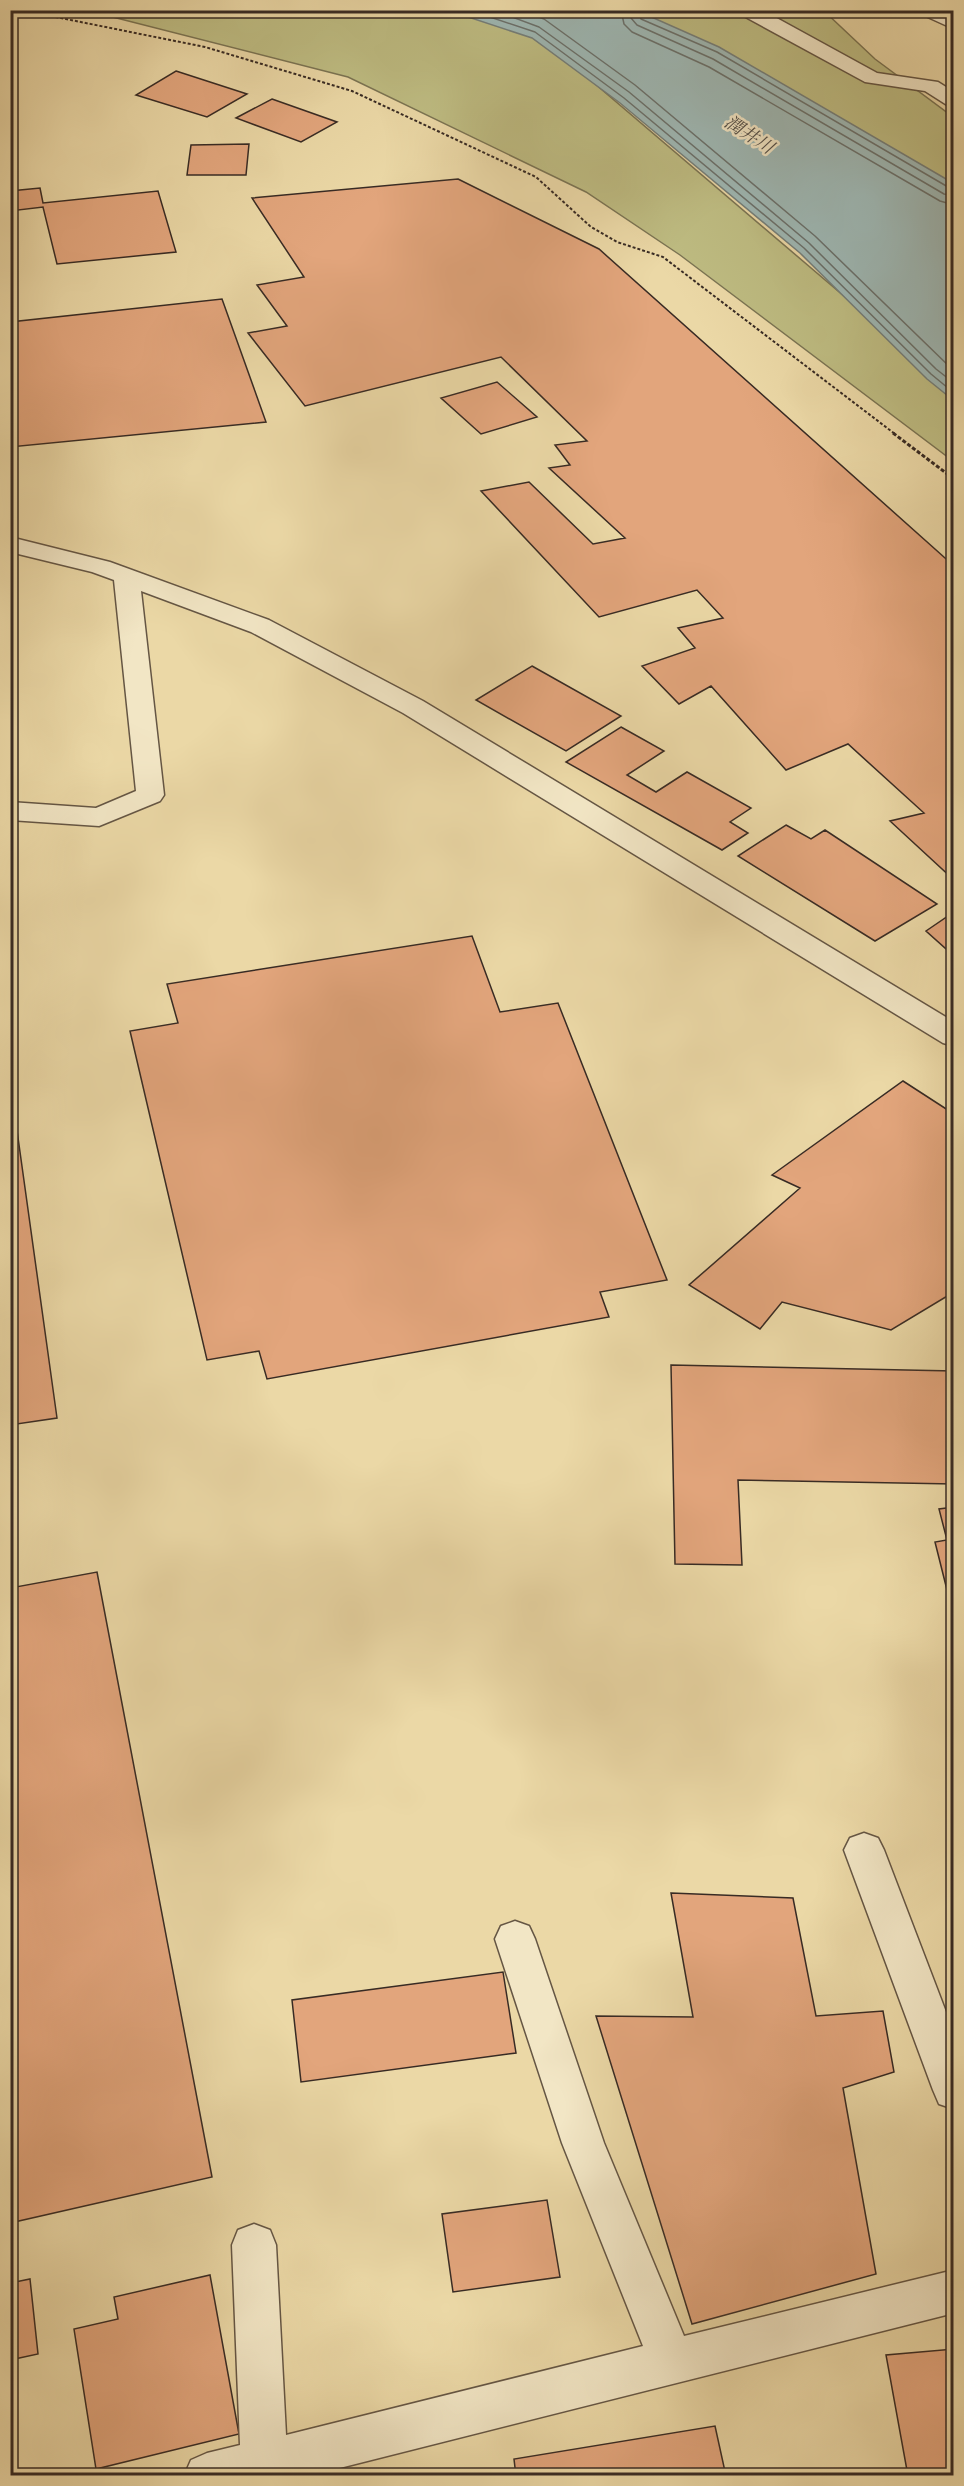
<svg xmlns="http://www.w3.org/2000/svg" width="964" height="2486" font-family="'IM FELL French Canon','Noto Serif JP',serif">
  <style>
    .green { fill: #bebc82; stroke: #7b7453; stroke-width: 1.5 }
    .water { fill: #9eb7b3; stroke: #757f7a; stroke-width: 1.5 }
    .lines { fill: none; stroke-linecap: round; stroke-linejoin: round }
    .shore { stroke: #6b716c; stroke-width: 1.5 }
    .building { fill: #e2a57c; stroke: #382b24; stroke-width: 1.5 }
    .minor-casing { stroke: #655644; stroke-width: 3 }
    .path-far1 { stroke: #382b24; stroke-width: 2; stroke-dasharray: 3 2; stroke-linecap: butt }
    .path { stroke: #382b24; stroke-width: 3; stroke-dasharray: 4 2; stroke-linecap: butt }
    .minor { fill: #f2e6c5; fill-rule: evenodd }
    .labels { text-anchor: middle; dominant-baseline: central; stroke-width: 5; stroke-linejoin: round; paint-order: stroke }
    .far-water-label { font-size: 18px; font-style: italic; fill: #524e48; stroke: #f2e6c5 }
  </style>
  <rect width="100%" height="100%" fill="#ebd8a6"/>
  <filter id="stains"><feTurbulence type="fractalNoise" baseFrequency=".00333" numOctaves="4"/><feColorMatrix values="0 0 0 0 .2 0 0 0 0 .09 0 0 0 0 .02 0 0 0 .5 -.17"/></filter>
  <radialGradient id="worn" r=".72"><stop offset=".6" stop-color="#630" stop-opacity="0"/><stop offset="1" stop-color="#630" stop-opacity=".3"/></radialGradient>
  <path class="green" d="M464 10 533 31 953 389V461L680 255 586 192 348 77 89 11Z
    M619 11H824L875 59 953 117V190Z"/>
  <path class="water" d="M450 11H638L719 47 953 183V400L927 379 800 253 620 103 532 38Z"/>
  <g class="lines">
    <path class="shore" d="M469 10 535 32 624 98 804 248 931 374 954 393
      M493 10 539 27 629 92 809 243 936 369 954 383
      M521 10 544 19 635 85 815 236 954 371
      M621 10 624 24 632 32 709 67 940 201 954 205
      M630 10 631 18 637 25 713 59 944 194 954 196
      M637 10 641 19 717 52 948 187 954 188"/>
  </g>
  <path class="building" d="M176 71 247 94 207 117 136 95Z
    M272 99 337 122 301 142 236 118Z
    M249 144 246 175H187L191 145Z
    M458 179 599 249 954 566V880L890 821 924 813 848 744 786 770 711 686 679 704 642 666 695 648 678 628 723 618 697 590 599 617 481 491 529 482 593 544 625 538 549 468 570 465 555 445 587 441 501 357 305 406 248 333 287 326 257 285 304 277 252 198Z
    M40 188 43 203 158 191 176 252 57 264 43 207 10 211V191Z
    M222 299 266 422 10 447V322Z
    M497 382 537 417 481 434 441 398Z
    M532 666 621 716 566 751 476 700Z
    M621 727 664 751 627 775 656 792 687 772 751 808 730 822 748 833 722 850 566 762Z
    M786 825 811 839 825 830 937 904 875 941 738 856Z
    M954 912V956L926 931Z
    M472 936 500 1012 558 1003 667 1280 600 1292 609 1317 267 1379 259 1351 207 1360 130 1031 178 1023 167 984Z
    M10 1080 57 1418 10 1425Z
    M903 1081 954 1114V1292L891 1330 782 1302 760 1329 689 1285 800 1188 772 1175Z
    M671 1365 954 1371V1484L738 1480 742 1565 675 1564Z
    M954 1507V1602H950L935 1542 947 1540 939 1509Z
    M97 1572 212 2177 10 2223V1588Z
    M671 1893 793 1898 816 2016 883 2011 894 2072 843 2088 876 2274 692 2324 596 2016 693 2017Z
    M503 1972 516 2053 301 2082 292 2000Z
    M547 2200 560 2277 453 2292 442 2214Z
    M210 2275 239 2434 96 2469 74 2329 118 2319 114 2297Z
    M30 2279 38 2354 10 2360V2283Z
    M954 2349V2476H908L886 2355Z
    M715 2426 726 2476H516L514 2459Z"/>
  <g class="lines">
    <g class="minor-casing">
      <path id="minor" d="M738 10H762L877 73 938 82 954 92V107L947 105 925 91 865 82 740 14Z
        M919 10H944L954 15V29L921 14Z
        M10 537 110 562 269 620 423 701 954 1022V1046L943 1043 403 713 251 632 141 591 164 795 160 801 99 826 10 820V802L96 808 136 791 114 580 92 572 10 552Z
        M864 1833 878 1838 884 1850 954 2033V2109L939 2104 933 2090 844 1850 850 1838Z
        M515 1921 529 1926 535 1939 604 2143 684 2336 954 2270V2313L308 2476H184L191 2460 207 2453 240 2445 232 2245 238 2230 254 2224 270 2230 276 2245 286 2435 643 2346 562 2143 495 1939 501 1926Z"/>
    </g>
    <path class="path-far1" d="M21 10 205 47 352 91 536 177 591 227 617 242 663 257 895 434"/>
    <path class="path" d="M893 433 954 479"/>
    <use href="#minor" class="minor"/>
  </g>
  <g class="labels">
    <g class="far-water-label">
      <text transform="translate(749 135) rotate(33)">潤井川</text>
    </g>
  </g>
  <rect width="964" height="2486" fill="none" stroke="#ebd8a6" stroke-width="36"/>
  <rect x="12" y="12" width="940" height="2462" fill="none" stroke="#382b24" stroke-width="3"/>
  <rect x="18" y="18" width="928" height="2450" fill="none" stroke="#382b24" stroke-width="1.5"/>
  <rect width="100%" height="100%" filter="url(#stains)"/>
  <rect width="100%" height="100%" fill="url(#worn)"/>
</svg>
